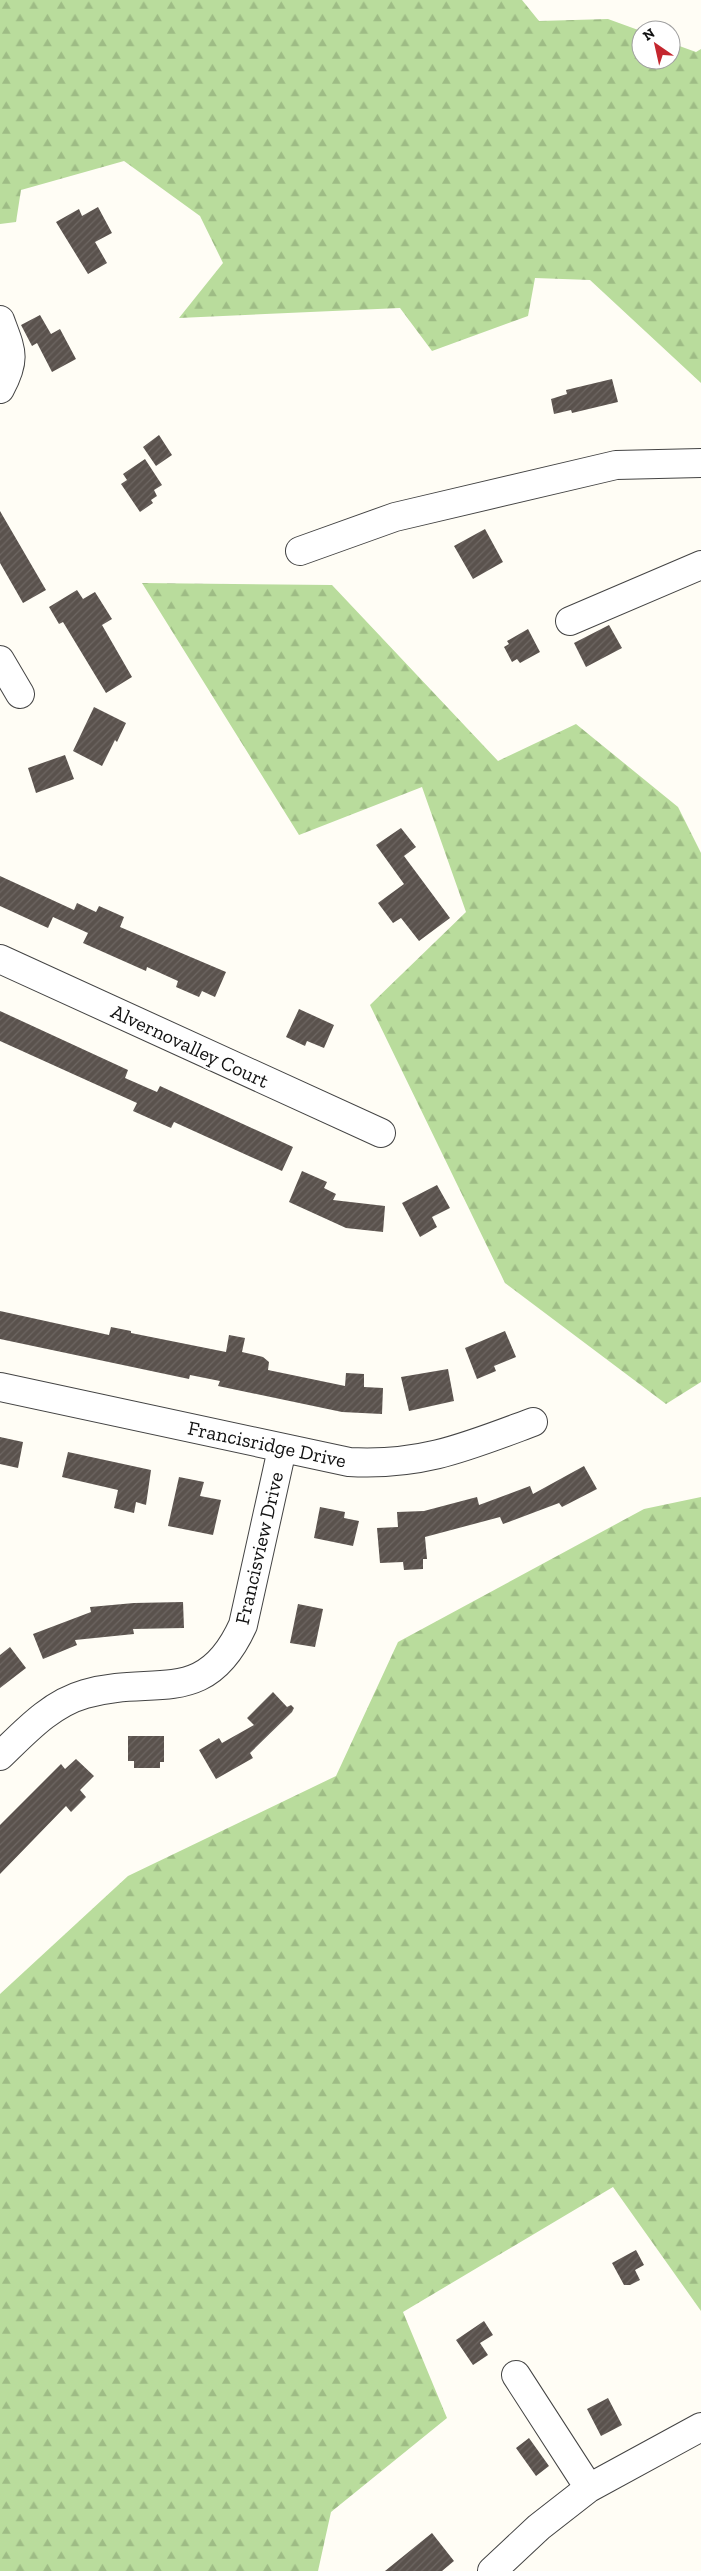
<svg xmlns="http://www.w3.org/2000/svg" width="701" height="2571" font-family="'Zilla Slab',serif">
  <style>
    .forest { fill: url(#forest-firs) }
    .building { fill: url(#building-hatch) }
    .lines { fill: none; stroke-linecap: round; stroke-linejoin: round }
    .minor-casing { stroke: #444; stroke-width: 30 }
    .minor { stroke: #fff; stroke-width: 28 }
    .labels { text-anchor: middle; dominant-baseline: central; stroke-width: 5; stroke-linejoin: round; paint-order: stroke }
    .street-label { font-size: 20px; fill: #111; stroke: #fff }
  </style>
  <defs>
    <pattern id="forest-firs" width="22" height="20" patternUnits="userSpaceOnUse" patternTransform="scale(1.25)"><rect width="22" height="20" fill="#b9dc9c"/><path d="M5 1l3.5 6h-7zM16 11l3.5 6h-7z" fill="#9ebc85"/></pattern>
    <pattern id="building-hatch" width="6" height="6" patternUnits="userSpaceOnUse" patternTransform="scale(1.25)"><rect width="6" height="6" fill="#5a524d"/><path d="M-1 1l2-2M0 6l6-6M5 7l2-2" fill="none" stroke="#6d6662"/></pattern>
  </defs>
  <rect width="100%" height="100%" fill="#fffdf5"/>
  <path class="forest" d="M0 0H522L539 21 608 19 641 31V60H671V43L696 52 701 49V383L590 280 535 278 528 316 432 351 400 308 179 318 223 263 200 216 124 161 21 190 16 222 0 224Z
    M142 583 332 585 498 761 576 724 678 807 701 853V1382L666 1404 505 1283 370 1005 466 912 422 787 299 835Z
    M701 1497V2311L613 2187 403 2312 447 2418 331 2512 318 2571H0V1994L128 1876 336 1776 398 1642 644 1509Z"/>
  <path class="building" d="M98 207 112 233 95 242 107 263 88 274 56 222 79 209 82 216Z
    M40 315 51 334 60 329 76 359 52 372 37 343 32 346 21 325Z
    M612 379 618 402 572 413 571 410 554 414 551 399 567 394 566 390Z
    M159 435 172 455 156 466 143 447Z
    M145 459 162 485 154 490 157 496 151 500 153 503 140 512 121 484 127 480 123 474Z
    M0 511 46 590 23 603 0 563Z
    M485 529 503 562 473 579 454 546Z
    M77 590 83 599 95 592 112 619 102 625 132 677 106 693 63 622 59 624 49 607Z
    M609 625 622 648 586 667 574 643Z
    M528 629 540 652 520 663 517 659 512 662 504 647 509 644 507 641Z
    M94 707 126 723 117 742 115 740 102 766 73 751Z
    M65 755 74 779 36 793 28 768Z
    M401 828 416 847 404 856 450 918 419 941 401 918 393 923 378 903 404 884 376 845Z
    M0 876 74 910 77 903 96 912 99 906 124 917 120 927 226 972 215 997 202 991 199 997 176 987 178 981 147 967 146 971 83 943 88 933 53 917 48 928 0 906Z
    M299 1009 334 1025 324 1048 307 1041 305 1046 286 1037Z
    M0 1011 128 1070 125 1078 157 1092 160 1086 293 1147 282 1171 174 1122 171 1128 133 1111 137 1103 0 1041Z
    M302 1171 327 1182 324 1188 336 1194 333 1200 385 1206 383 1232 346 1228 289 1202Z
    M437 1185 450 1208 432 1217 437 1227 420 1237 402 1203Z
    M0 1311 109 1335 111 1327 131 1331V1333L226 1352 229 1335 245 1338 242 1352 263 1357 269 1362 268 1370 345 1386 346 1373 364 1374V1387L383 1388 382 1414 342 1412 218 1386 220 1381 190 1375 189 1379 0 1339Z
    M505 1331 516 1357 494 1366 496 1371 477 1379 465 1348Z
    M448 1369 454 1401 409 1411 401 1377Z
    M0 1437 23 1442 18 1468 0 1464Z
    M68 1452 151 1470 146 1505 136 1502 134 1513 114 1508 118 1490 62 1477Z
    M584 1466 597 1489 562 1507 559 1503 503 1524 500 1517 425 1537 427 1559H423V1569L404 1570 403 1562 380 1563 377 1528 398 1527 397 1512 424 1511 477 1497 479 1505 530 1486 533 1494Z
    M179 1477 204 1482 200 1496 221 1500 213 1535 168 1526Z
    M320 1507 345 1512 344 1518 359 1521 353 1546 314 1538Z
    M183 1602 184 1628 133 1629 134 1634 75 1640 77 1645 43 1659 33 1634 91 1612 90 1607 134 1603Z
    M298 1604 323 1609 315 1647 290 1643Z
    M10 1647 26 1668 0 1688V1655Z
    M273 1692 287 1707 291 1705 294 1708 292 1712 250 1753 253 1758 216 1779 199 1750 219 1738 222 1743 254 1725 247 1718Z
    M128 1736H164V1762H160V1768H134V1761H128Z
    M76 1759 94 1776 80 1790 86 1797 71 1812 66 1806 0 1874V1825L61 1764 65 1769Z
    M636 2250 644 2265 635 2270 640 2280 630 2285H624L612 2263Z
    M484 2321 493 2335 480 2343 488 2355 473 2365 456 2340Z
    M608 2398 622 2425 601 2436 587 2409Z
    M529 2438 549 2466 536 2476 516 2448Z
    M432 2533 454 2561 442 2571H385Z"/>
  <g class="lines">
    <g class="minor-casing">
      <path id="minor" d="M0 320C11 350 17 358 0 389
        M300 551 395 517 616 465 701 463
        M570 621 701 565
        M0 660 20 694
        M0 959 381 1133
        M0 1387 349 1462C422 1466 466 1447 533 1422
        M0 1756C25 1732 50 1704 85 1694 154 1674 205 1709 243 1625L282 1449
        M516 2375 589 2488
        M492 2571 539 2527 589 2488 701 2427"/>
    </g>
    <use href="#minor" class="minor"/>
  </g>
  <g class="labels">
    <g class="street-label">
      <text transform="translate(190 1046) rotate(25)">Alvernovalley Court</text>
      <text transform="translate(267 1444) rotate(12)">Francisridge Drive</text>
      <text transform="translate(259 1548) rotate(-77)">Francisview Drive</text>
    </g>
  </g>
  <g transform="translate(656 45) rotate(326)"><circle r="24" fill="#ffffff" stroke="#a0a0a0"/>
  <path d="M0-4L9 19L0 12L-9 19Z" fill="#c4262e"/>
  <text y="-8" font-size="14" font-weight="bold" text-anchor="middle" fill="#111111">N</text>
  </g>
</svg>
